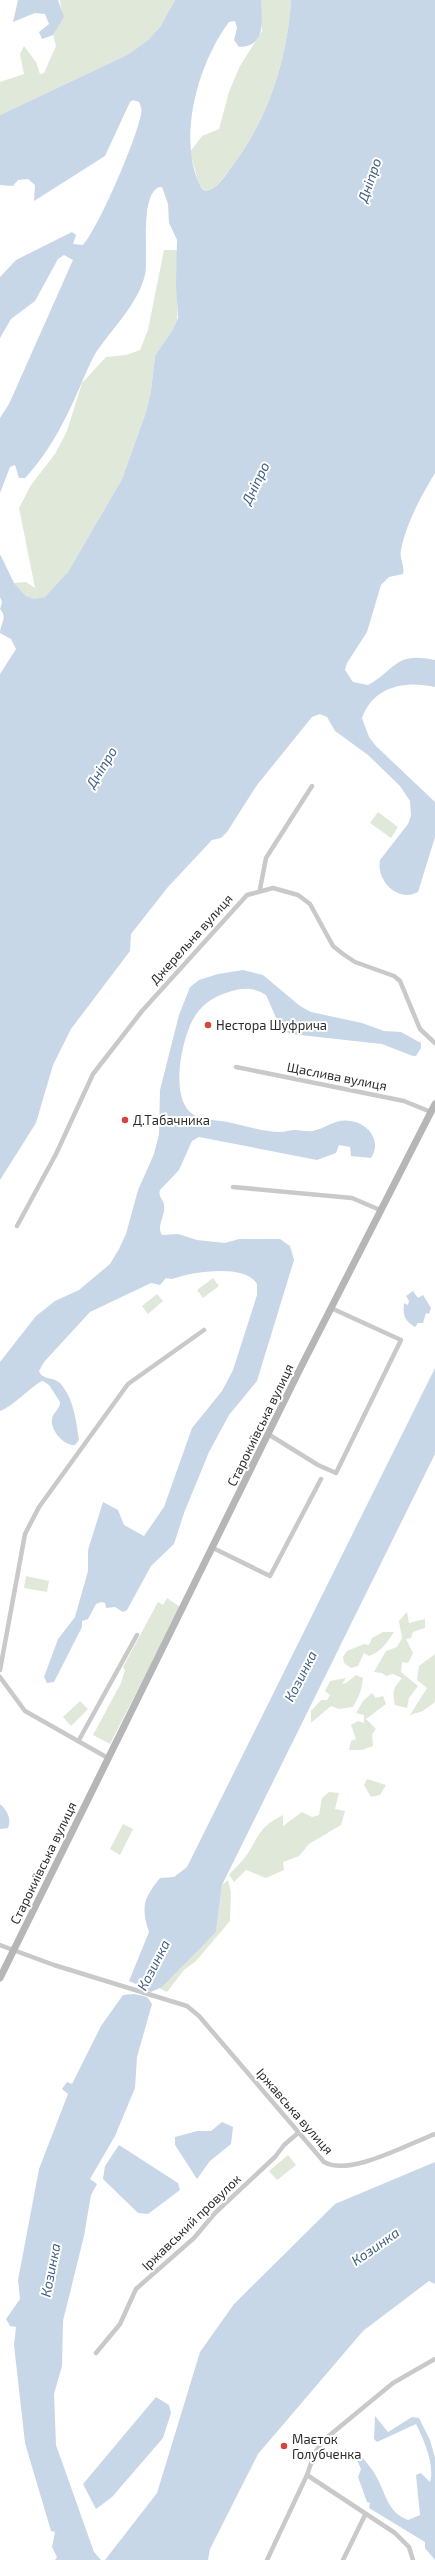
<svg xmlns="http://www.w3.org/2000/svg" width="435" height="2560" font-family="'Exo 2',sans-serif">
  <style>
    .green { fill: #e0e8da }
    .water { fill: #c8d7e7 }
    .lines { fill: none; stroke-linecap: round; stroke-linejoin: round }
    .street { stroke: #c9c9c9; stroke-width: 4.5 }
    .secondary { stroke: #b6b6b6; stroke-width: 7 }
    .poi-dot { fill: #d4463c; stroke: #fff; stroke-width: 1.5 }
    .labels { text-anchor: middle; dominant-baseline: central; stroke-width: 4; stroke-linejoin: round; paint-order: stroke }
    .street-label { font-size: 13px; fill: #2c2c2c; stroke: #fff }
    .poi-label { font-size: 13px; fill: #2c2c2c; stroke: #fff; text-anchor: start }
    .water-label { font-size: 14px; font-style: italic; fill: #426286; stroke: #fff }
  </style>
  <rect width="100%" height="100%" fill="#fff"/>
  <path class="green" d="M60 0H175L160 27 147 41 127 55 0 115V82L24 74 20 54 24 46 36 62 40 74 44 73 56 46 53 35C61 19 63 19 60 0Z
    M261 0H291C287 61 268 120 230 169 223 177 217 189 206 191L199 185 190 152 202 136 219 129 229 92 240 66 262 31Z
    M164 250H178L177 324 155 356 151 391 146 412 122 479 68 572 52 592 45 597 34 600 26 596 14 583 26 582 35 588 19 508 31 485 55 454 67 431 82 383 106 357 126 355 140 350 148 330Z
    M378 812 398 827 391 838 370 823Z
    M213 1278 219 1286 203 1298 197 1290Z
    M157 1294 163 1301 148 1314 142 1306Z
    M26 1576 49 1581 47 1592 24 1588Z
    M167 1598 180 1607 110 1744 93 1735 121 1683 125 1670 123 1667 158 1602 163 1605Z
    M407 1612 409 1623 425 1619V1628L413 1632 411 1638 406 1639 413 1653 408 1663 402 1662 401 1672 418 1686 409 1698 407 1708 395 1705C392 1692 393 1688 402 1678L393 1674 386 1676 382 1673 374 1672 386 1651 397 1647 402 1638 399 1621Z
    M383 1632H394C387 1643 381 1652 369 1656L364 1653 358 1666 351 1668 344 1663 343 1657 347 1651 364 1644 369 1645 372 1638Z
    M435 1654V1702L423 1711 410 1715 427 1688 417 1680 419 1666Z
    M356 1675 363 1678C362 1689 359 1697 353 1707L339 1709 331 1706 311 1723V1711L321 1700H327L330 1695 325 1691 330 1681 346 1678 342 1684 346 1683Z
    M372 1693 376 1698 383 1696 386 1704 366 1719 376 1729 372 1734 373 1746 362 1750H349L351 1741 356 1739 351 1725 358 1721 364 1723V1715L356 1713 363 1701Z
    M80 1701 88 1709 71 1726 63 1717Z
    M367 1779 386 1785 380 1795 371 1797 364 1785Z
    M329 1792 339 1793 335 1809 345 1811 341 1825 309 1844 299 1856 283 1862 284 1870 266 1878 246 1870 234 1882 229 1875C235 1868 243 1861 248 1853 261 1832 260 1827 283 1815V1826L302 1812 312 1817 319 1815 322 1798Z
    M123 1824 133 1829 120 1855 110 1849Z
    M228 1880 231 1893 230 1921 196 1961 184 1970 167 1992 157 1987 216 1932 222 1885Z
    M288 2155 296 2165 277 2180 269 2171Z"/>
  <path class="water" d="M18 0H58L64 17 53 35 42 39 39 32 49 24 45 14 35 13 13 22Z
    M175 0H261C262 19 267 47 239 47L234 40 237 28 235 21 229 22C200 61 181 126 195 173 198 180 199 188 206 191 217 189 224 177 230 169 268 120 287 61 291 0H435V473C421 496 406 524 401 550 399 558 405 566 403 574L389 577 381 585 367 632 347 663 345 670 353 682 368 685C396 670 394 651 435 660V687C406 680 373 686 362 718L369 737 376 746 435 802V837L418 892C398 903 376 881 380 860L408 824 411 816 410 801 400 786 368 755 335 731 327 717 320 714 312 717 257 785 227 832 221 838 212 840 168 887 131 934 130 951 71 1029 53 1065 36 1123 0 1180V674L16 649 11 639 0 633C0 624 8 618 0 609L2 602 0 597V554L14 583 26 596 34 599 45 597 68 572 122 479 146 412 151 391 155 356 174 328 178 318 176 284 177 240 169 223 168 204 162 187H159C139 196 149 256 145 275 137 306 112 328 95 354 90 363 86 373 82 382 68 415 50 452 25 478H19L15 465 10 467 0 493V418L9 404 73 260 64 255 58 259 35 301 11 319 0 338V277L16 260 72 232 76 235 73 244 83 245C99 227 137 138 141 114 142 110 141 106 139 102L133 100 130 102 105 156 34 201 35 185 28 179 18 180 13 186 0 185V115L127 55 147 41 160 27Z
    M243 970 263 975 300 1006 311 1012 362 1023 384 1031 401 1032 421 1043V1048L416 1056H413L382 1044 291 1034 281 1029 266 995C255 988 245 987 232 991 217 995 204 1002 195 1016 182 1036 168 1100 194 1115 204 1120 216 1120 227 1122 244 1125 262 1132 280 1132 285 1132 290 1130 295 1130 301 1130 307 1132 313 1131 327 1128 335 1118 351 1121 369 1124 382 1141 371 1158L351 1156 350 1147 339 1145 336 1153 317 1160 199 1137 192 1141 179 1170 160 1190C158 1197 163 1199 164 1205 166 1215 156 1226 162 1235L178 1234 197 1240 225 1243 239 1239H280L290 1246 294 1260 257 1381 229 1415 209 1452 184 1513 174 1544 151 1566 127 1610 123 1612 115 1607 106 1608 105 1603 101 1602 96 1604 88 1619 82 1621V1627L54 1682 47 1683 44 1677 58 1639 75 1617 88 1571V1550L103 1502 118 1510 124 1525 144 1536 164 1507 192 1428 222 1391 233 1370 257 1295V1284C245 1263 191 1272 172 1279L166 1278 160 1285 151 1283 90 1312 44 1362 39 1371C42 1380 54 1377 60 1383 74 1399 76 1420 79 1440L75 1445C64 1446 50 1430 52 1419 53 1412 60 1410 60 1402L49 1385 43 1381C38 1380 13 1407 0 1411V1362L36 1316 55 1301 79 1290 110 1264 119 1249 126 1234 138 1190 154 1154 159 1134 160 1090 179 1015 190 987 199 980 218 974Z
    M413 1291 418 1298 423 1295 431 1308 429 1314 426 1313 423 1323H418L415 1327C404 1320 403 1316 404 1303L408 1305 409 1301 406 1296Z
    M435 1368V1454L222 1885 216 1932 162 1987 151 1992 140 1989 138 1985 129 1981 149 1932C141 1907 143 1899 160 1878L174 1877 187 1867Z
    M0 1804C7 1810 12 1819 8 1828L0 1829Z
    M134 1994 147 1997 152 2004 137 2057 135 2088 115 2136 90 2179 97 2184 91 2195 84 2236 63 2321 62 2366 54 2394 56 2445 94 2552 101 2560H55L57 2557 52 2547 55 2532 51 2531 25 2443 14 2345 16 2327 10 2326 6 2319 20 2299 18 2280 39 2169 68 2094 62 2089 67 2082 72 2084 101 2026 123 1995Z
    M222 2122 233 2127 231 2144 210 2161 197 2179 175 2145V2137L197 2131H211Z
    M119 2145 178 2183 180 2190 148 2214 138 2213 103 2179 105 2166Z
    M435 2162V2284L429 2281 363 2331 258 2454 210 2549 208 2560H105L157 2493 200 2352 234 2304 335 2204Z
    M156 2397 169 2405 171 2413 163 2438 112 2497 96 2509 83 2484Z
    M375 2416 388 2432 412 2417 419 2418 430 2440 435 2458V2560L425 2548V2542L369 2508 370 2503 367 2502 358 2477 361 2469 356 2458 359 2453C364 2460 372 2468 376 2476 386 2493 387 2512 408 2520L420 2515 416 2475 421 2473 430 2482C435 2465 424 2440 416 2424L377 2442 374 2439Z"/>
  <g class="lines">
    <path class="street" d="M260 889 266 858 312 786
      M236 1067 404 1101 431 1112
      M233 1187 352 1198 380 1210
      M17 1226 56 1154 93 1074 142 1011 247 895 273 888 298 895 310 904 333 946 343 954 355 962 394 976 400 981 420 1029 435 1043
      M268 1434 318 1465 336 1473 401 1340 331 1308
      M213 1548 270 1576 321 1479
      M0 1670 25 1534 39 1507 128 1384 204 1330
      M0 1677 25 1711 108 1758
      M79 1740 137 1635
      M0 1945 54 1965 187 2006 199 2016 324 2162C349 2177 408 2144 435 2134
      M96 2353 120 2324 136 2289 194 2238 215 2213 275 2157 284 2145 298 2133
      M307 2475 395 2533 409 2547 413 2560
      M267 2560 307 2475 315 2452 325 2439 393 2383 435 2359
      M343 2560 365 2515"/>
    <path class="secondary" d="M0 1978 302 1365 435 1104"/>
  </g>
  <g class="poi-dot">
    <circle cx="208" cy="1025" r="4"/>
    <circle cx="125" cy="1120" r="4"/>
    <circle cx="284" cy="2446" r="4"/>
  </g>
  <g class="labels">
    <g class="street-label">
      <text transform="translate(191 939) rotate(-48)">Джерельна вулиця</text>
      <text transform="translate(337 1076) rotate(11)">Щаслива вулиця</text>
      <text transform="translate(260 1425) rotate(-64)">Старокиївська вулиця</text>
      <text transform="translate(43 1863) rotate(-64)">Старокиївська вулиця</text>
      <text transform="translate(295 2111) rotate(49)">Іржавська вулиця</text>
      <text transform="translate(191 2222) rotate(-44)">Іржавський провулок</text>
    </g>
    <g class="poi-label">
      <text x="216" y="1025">Нестора Шуфрича</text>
      <text x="133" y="1120">Д.Табачника</text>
      <text x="292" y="2439">Маєток<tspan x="292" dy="15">Голубченка</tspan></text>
    </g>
    <g class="water-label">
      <text transform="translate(369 180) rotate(-71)">Дніпро</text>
      <text transform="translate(255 483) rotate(-64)">Дніпро</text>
      <text transform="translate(101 767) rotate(-58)">Дніпро</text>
      <text transform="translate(300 1676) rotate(-63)">Козинка</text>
      <text transform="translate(153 1965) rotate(-63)">Козинка</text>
      <text transform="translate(375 2246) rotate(-35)">Козинка</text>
      <text transform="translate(50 2270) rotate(-79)">Козинка</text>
    </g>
  </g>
</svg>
